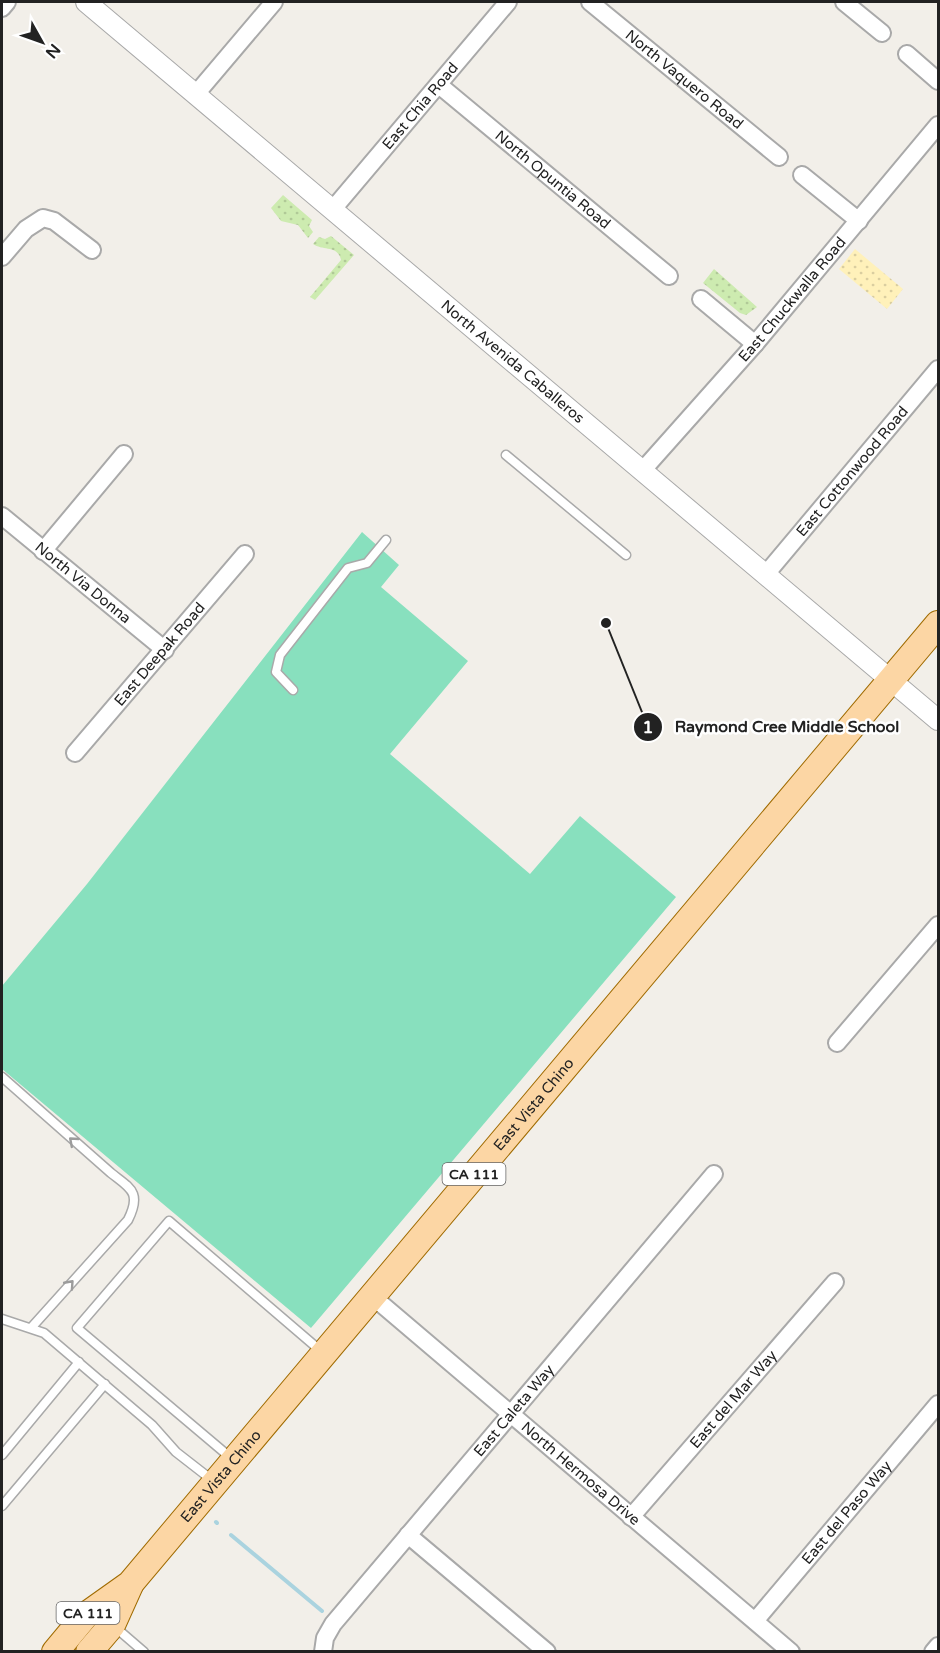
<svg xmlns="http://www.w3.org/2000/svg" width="940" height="1653" font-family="'Varela Round',sans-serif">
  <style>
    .grass { fill: url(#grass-dots) }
    .sand { fill: url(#sand-dots) }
    .pitch { fill: #88e0be }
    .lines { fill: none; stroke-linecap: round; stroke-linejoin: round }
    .stream { stroke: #aad3df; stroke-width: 4 }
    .service-casing { stroke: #a9a9a9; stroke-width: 11 }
    .minor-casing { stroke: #a9a9a9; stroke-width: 20 }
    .tertiary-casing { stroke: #a9a9a9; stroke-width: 22 }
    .primary-casing { stroke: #a06b00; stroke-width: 28 }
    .service { stroke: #fff; stroke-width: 8 }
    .minor { stroke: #fff; stroke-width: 16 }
    .tertiary { stroke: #fff; stroke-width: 20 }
    .primary { stroke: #fcd6a4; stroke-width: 26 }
    .oneway { stroke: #9c9c9c }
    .labels { text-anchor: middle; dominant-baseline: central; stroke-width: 5; stroke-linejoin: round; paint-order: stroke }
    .shield { fill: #fff; stroke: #646464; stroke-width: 1.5 }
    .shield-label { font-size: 14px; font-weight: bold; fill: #222 }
    .street-label { font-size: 15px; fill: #222; stroke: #fff }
    .leader { fill: none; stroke: #222; stroke-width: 2 }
    .callout-dot { fill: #222; stroke: #fff; stroke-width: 2 }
    .mark-label { font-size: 18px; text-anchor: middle; font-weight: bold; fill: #fff }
    .callout-label { font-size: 16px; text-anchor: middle; font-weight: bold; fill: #222; stroke: #fff; stroke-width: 5; stroke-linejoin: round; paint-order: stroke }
  </style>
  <defs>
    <pattern id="grass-dots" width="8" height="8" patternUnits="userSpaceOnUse" patternTransform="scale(1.5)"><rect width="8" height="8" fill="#cdebb0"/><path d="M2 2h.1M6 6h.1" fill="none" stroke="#b0c997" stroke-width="1.8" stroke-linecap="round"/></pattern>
    <pattern id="sand-dots" width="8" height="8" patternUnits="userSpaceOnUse" patternTransform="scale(1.5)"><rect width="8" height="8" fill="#fff1ba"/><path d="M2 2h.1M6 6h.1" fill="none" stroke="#dacea0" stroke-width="1.8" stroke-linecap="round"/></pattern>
  </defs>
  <rect width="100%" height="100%" fill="#f2efe9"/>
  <path class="grass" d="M283 195 312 220 309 226 313 232 308 238 298 225 281 221 271 208Z
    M331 236 354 255 315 300 310 297 341 260C338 245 323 251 313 244L319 237 325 239Z
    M714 269 757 307 746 315 740 313 703 283Z"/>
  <path class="sand" d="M855 249 903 289 887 309 839 269Z"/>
  <path class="pitch" d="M362 532 399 565 381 587 468 661 390 754 530 874 580 816 676 897 311 1328 2 1069V986L87 884Z"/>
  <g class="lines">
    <path class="stream" d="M216 1522 217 1523
      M231 1535 322 1611"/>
    <g class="service-casing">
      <path id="service" d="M506 455 626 555
        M293 690 276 672 280 655 348 568 367 563 386 540
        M2 1077 111 1173C130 1188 142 1192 128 1220L31 1328
        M2 1319 44 1333 152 1425 176 1452 212 1480
        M2 1455 79 1362
        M231 1458 77 1328 169 1221 322 1352
        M2 1506 105 1384
        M115 1627 144 1652"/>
    </g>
    <g class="minor-casing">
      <g id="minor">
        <path id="s1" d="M590 2 779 157"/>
        <path d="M844 2 882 33"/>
        <path d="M2 8 7 2"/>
        <path d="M907 54 938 81"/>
        <path id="s2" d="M439 85 669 276"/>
        <path d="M196 94 274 2"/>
        <path d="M802 175 859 221"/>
        <path id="s3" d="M333 209 508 2"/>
        <path d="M2 257 26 229 43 218 54 221 92 250"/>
        <path d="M701 299 755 344"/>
        <path id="s4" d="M642 471 755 344 938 125"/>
        <path id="s5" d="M2 516 165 650"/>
        <path d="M43 551 124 454"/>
        <path id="s6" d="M766 574 938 369"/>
        <path id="s7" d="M75 753 245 554"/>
        <path d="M837 1043 938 925"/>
        <path id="s8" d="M372 1296 791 1652"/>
        <path id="s9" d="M631 1517 835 1282"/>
        <path d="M408 1535 547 1652"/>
        <path id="s10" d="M755 1621 938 1404"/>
        <path id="s11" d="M323 1652 325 1638 333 1624 714 1174"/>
        <path d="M933 1652 938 1646"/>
      </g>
    </g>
    <g class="tertiary-casing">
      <g id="tertiary">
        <path id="s12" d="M86 2 938 720"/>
      </g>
    </g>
    <g class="primary-casing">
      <g id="primary">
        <path id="s13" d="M55 1652 85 1616 130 1584 938 624"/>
        <path d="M89 1652 112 1625 130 1585"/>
      </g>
    </g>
    <use href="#service" class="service"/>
    <use href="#minor" class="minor"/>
    <use href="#tertiary" class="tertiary"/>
    <use href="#primary" class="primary"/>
  </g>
  <defs><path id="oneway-chevron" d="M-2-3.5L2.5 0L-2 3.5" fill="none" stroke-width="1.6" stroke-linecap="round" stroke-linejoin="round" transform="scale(1.5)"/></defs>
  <g class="oneway">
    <use href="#oneway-chevron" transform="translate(73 1141) rotate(-139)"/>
    <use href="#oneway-chevron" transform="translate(70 1284) rotate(-48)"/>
  </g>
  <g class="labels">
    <g class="shield">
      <rect x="442.5" y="1163" width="63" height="22" rx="4.5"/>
      <rect x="56.5" y="1602" width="63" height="22" rx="4.5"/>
    </g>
    <g class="shield-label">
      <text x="474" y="1174">CA 111</text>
      <text x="88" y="1613">CA 111</text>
    </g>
    <g class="street-label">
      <text stroke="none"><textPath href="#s1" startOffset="122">North Vaquero Road</textPath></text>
      <text stroke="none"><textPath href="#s3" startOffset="135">East Chia Road</textPath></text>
      <text stroke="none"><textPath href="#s2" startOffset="148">North Opuntia Road</textPath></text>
      <text stroke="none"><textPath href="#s4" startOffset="228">East Chuckwalla Road</textPath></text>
      <text stroke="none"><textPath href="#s12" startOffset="558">North Avenida Caballeros</textPath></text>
      <text stroke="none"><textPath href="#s6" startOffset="134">East Cottonwood Road</textPath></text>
      <text stroke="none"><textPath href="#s5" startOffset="105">North Via Donna</textPath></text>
      <text stroke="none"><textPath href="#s7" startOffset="130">East Deepak Road</textPath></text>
      <text stroke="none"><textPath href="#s13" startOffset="729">East Vista Chino</textPath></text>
      <text stroke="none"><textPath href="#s9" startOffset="156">East del Mar Way</textPath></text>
      <text stroke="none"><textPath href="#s11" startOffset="310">East Caleta Way</textPath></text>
      <text stroke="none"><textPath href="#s8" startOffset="274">North Hermosa Drive</textPath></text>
      <text stroke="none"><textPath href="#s13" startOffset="243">East Vista Chino</textPath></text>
      <text stroke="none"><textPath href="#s10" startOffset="142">East del Paso Way</textPath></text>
    </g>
  </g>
  <path class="leader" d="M606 623L648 727"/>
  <g class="callout-dot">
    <circle cx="606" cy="623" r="6"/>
    <circle cx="648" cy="727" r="15"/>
  </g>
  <g class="mark-label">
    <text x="648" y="733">1</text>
  </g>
  <g class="callout-label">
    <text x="787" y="732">Raymond Cree Middle School</text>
  </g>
  <rect width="940" height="1653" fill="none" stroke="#222222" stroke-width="6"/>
  <g transform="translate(42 42) rotate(130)" stroke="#ffffff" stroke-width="4.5" paint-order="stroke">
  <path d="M0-4.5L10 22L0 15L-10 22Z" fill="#222222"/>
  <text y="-9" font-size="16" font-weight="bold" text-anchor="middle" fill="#222222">N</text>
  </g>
</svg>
